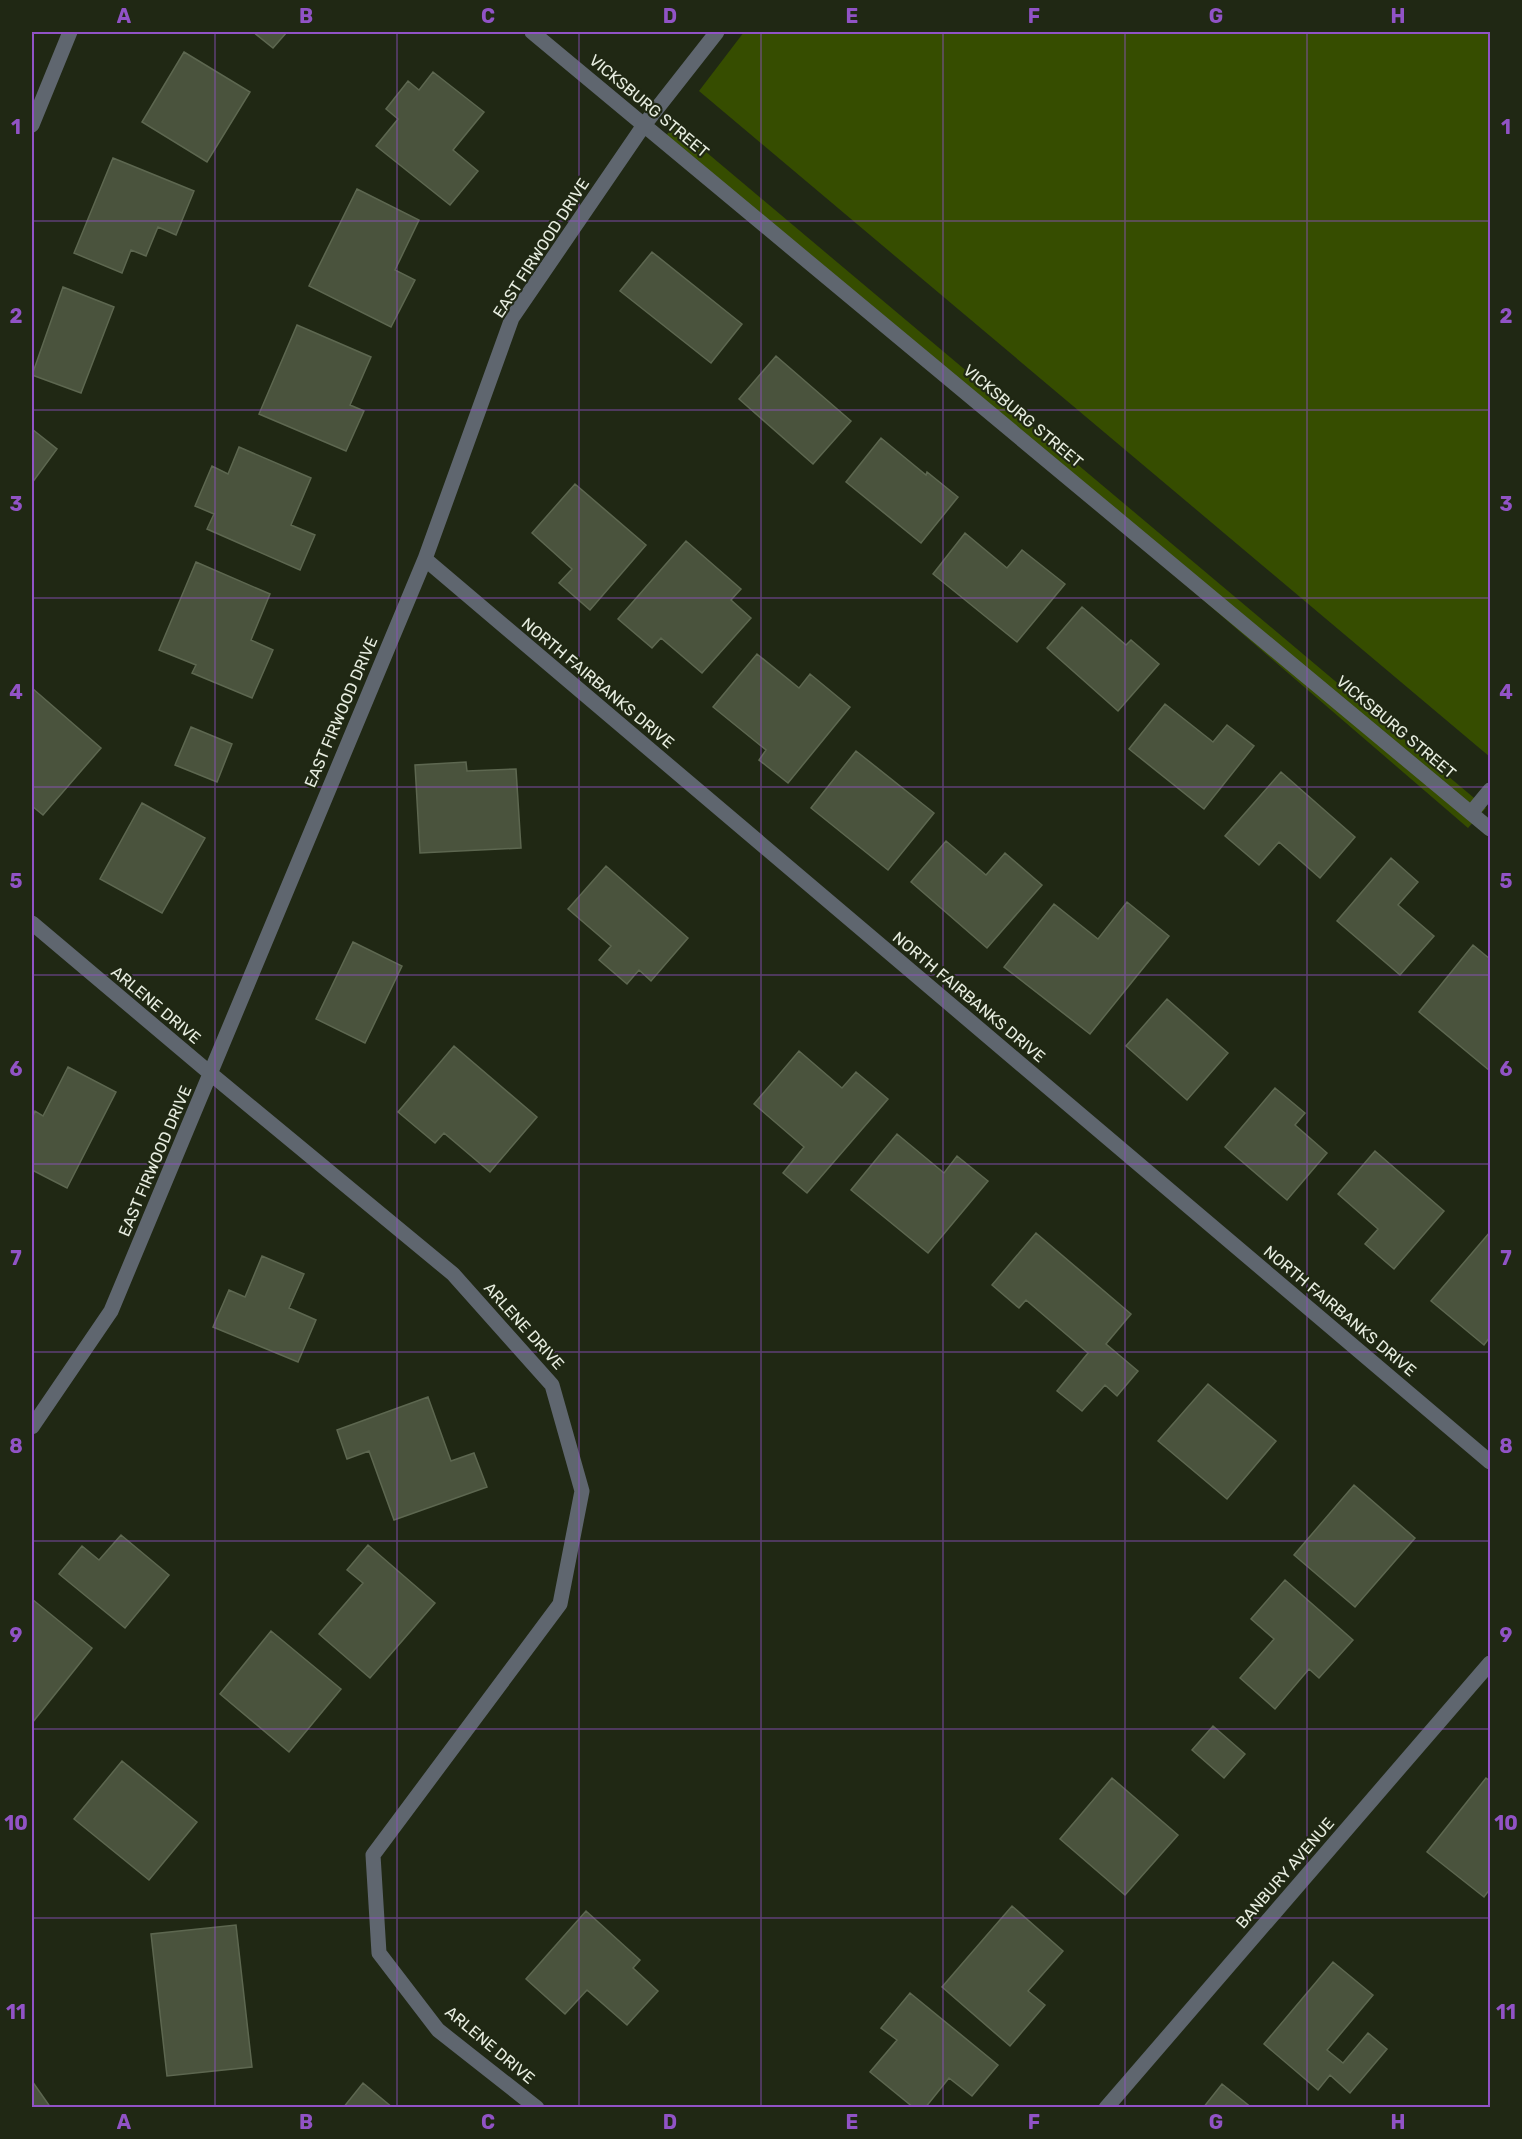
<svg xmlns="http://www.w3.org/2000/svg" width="1522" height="2139" font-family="Rubik,sans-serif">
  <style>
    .green { fill: #364d00 }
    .building { fill: #4a533d; stroke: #5d6750; stroke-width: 1.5 }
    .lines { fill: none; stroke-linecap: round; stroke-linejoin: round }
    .minor { stroke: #5f666f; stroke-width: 15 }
    .grid { fill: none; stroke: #9153c6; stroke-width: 1.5; stroke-opacity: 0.55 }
    .labels { text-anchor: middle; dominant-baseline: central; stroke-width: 4.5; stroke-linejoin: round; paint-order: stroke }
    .street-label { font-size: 16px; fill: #e7ede0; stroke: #202814 }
    .neatline { fill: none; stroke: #9153c6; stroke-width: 2 }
    .grid-label { font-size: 20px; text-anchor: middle; font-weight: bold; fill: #9153c6 }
  </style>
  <rect width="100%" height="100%" fill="#202814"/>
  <path class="green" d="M744 32H1490V757L699 91Z
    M674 125 1486 808 1468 828 665 137Z"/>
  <path class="building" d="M253 32H287L273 48Z
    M184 52 250 92 207 162 142 122Z
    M433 72 484 112 453 150 478 171 450 205 376 146 398 119 386 109 408 81 419 90Z
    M113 158 194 191 176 235 158 227 146 256 131 250 122 273 74 253Z
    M357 189 419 220 395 270 415 280 391 327 309 286Z
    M652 252 742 324 711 363 620 291Z
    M63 287 114 307 81 393 32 375Z
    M297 325 371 357 350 405 364 411 346 451 259 414Z
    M776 356 851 421 813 464 739 399Z
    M32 429 57 449 32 483Z
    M881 438 926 475 927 472 958 497 921 543 846 482Z
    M239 447 311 478 291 525 315 535 300 570 207 529 214 514 195 506 212 466 228 474Z
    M575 484 646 545 590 610 559 583 572 569 532 533Z
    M965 533 1007 568 1022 550 1065 584 1017 642 933 574Z
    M686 541 741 589 731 600 751 618 702 673 661 638 652 648 618 619Z
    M196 562 270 594 251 640 273 650 252 698 192 673 196 665 159 650Z
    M1082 607 1126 645 1131 640 1159 664 1118 711 1047 648Z
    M757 654 799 688 810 674 850 707 788 783 759 760 766 750 713 707Z
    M32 688 101 748 43 815 32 806Z
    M1165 704 1213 742 1227 725 1254 746 1204 809 1129 749Z
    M191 727 232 744 217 782 175 765Z
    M856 751 934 813 888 870 811 808Z
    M466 762 467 771 516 769 521 848 420 853 415 765Z
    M1281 772 1355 837 1320 878 1279 842 1259 865 1225 836Z
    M142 803 205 838 162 913 100 879Z
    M946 841 986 875 1005 853 1042 885 987 948 911 882Z
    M1391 858 1418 882 1398 905 1434 936 1400 975 1337 921Z
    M606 866 688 938 651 981 639 970 627 984 599 960 611 946 568 909Z
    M1127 902 1169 936 1090 1034 1004 967 1054 904 1098 939Z
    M353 942 402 966 365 1043 316 1019Z
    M1473 945 1490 959V1071L1419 1012Z
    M1167 999 1228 1053 1187 1100 1126 1046Z
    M454 1046 537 1117 490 1172 444 1133 435 1143 398 1112Z
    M799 1051 842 1088 856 1072 888 1099 807 1193 783 1173 804 1147 754 1104Z
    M68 1067 116 1092 67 1188 32 1170V1119L35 1111 43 1116Z
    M1275 1088 1305 1113 1295 1125 1327 1153 1287 1200 1225 1147Z
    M897 1134 944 1173 957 1156 988 1181 928 1253 851 1190Z
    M1375 1151 1444 1211 1394 1269 1365 1244 1378 1229 1338 1194Z
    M1490 1232V1337L1484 1345 1431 1301Z
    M1036 1233 1131 1314 1106 1344 1138 1371 1117 1396 1105 1385 1082 1411 1057 1391 1088 1353 1026 1300 1019 1308 992 1285Z
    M262 1256 304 1274 289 1308 316 1320 298 1362 213 1327 229 1290 245 1297Z
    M1208 1384 1276 1441 1227 1499 1158 1441Z
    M428 1397 451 1461 474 1453 487 1487 394 1520 369 1451 347 1459 337 1430Z
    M1354 1485 1415 1538 1355 1607 1294 1555Z
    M121 1535 169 1575 125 1628 59 1574 82 1546 99 1560Z
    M368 1545 435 1603 370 1678 319 1634 363 1583 347 1570Z
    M1285 1580 1353 1640 1319 1678 1309 1669 1275 1709 1240 1678 1274 1639 1251 1619Z
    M32 1599 92 1648 32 1723Z
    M271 1631 341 1689 289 1752 220 1694Z
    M1213 1726 1245 1754 1224 1778 1192 1750Z
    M122 1761 197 1822 149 1880 74 1819Z
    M1112 1778 1178 1835 1125 1895 1060 1839Z
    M1486 1778 1490 1781V1889L1484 1897 1427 1852Z
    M1012 1906 1063 1951 1028 1991 1045 2005 1010 2046 942 1987Z
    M586 1911 640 1960 633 1968 658 1991 627 2025 587 1990 565 2014 526 1979Z
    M236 1925 252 2067 167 2076 151 1934Z
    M1333 1962 1373 1995 1327 2050 1343 2063 1368 2033 1387 2049 1350 2093 1330 2075 1318 2090 1264 2044Z
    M910 1993 998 2065 972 2096 949 2078 925 2108H914L870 2072 897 2040 881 2028Z
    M32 2081 51 2108H32Z
    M363 2083 393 2108H343Z
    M1222 2084 1252 2108H1203Z"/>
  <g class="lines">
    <path class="minor" d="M532 32 1490 829
      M32 125 70 32
      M425 559 1490 1462
      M1471 813 1490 790
      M32 923 211 1074 453 1274 552 1385 582 1491 560 1604 373 1855 379 1953 438 2030 537 2108
      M32 1427 111 1311 425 559 512 318 644 125 717 32
      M1106 2108 1490 1663"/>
  </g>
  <path class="grid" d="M215 32V2108M397 32V2108M579 32V2108M761 32V2108M943 32V2108M1125 32V2108M1307 32V2108M32 221H1490M32 410H1490M32 598H1490M32 787H1490M32 975H1490M32 1164H1490M32 1352H1490M32 1541H1490M32 1729H1490M32 1918H1490"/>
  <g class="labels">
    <g class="street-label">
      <text transform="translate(649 106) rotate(40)">VICKSBURG STREET</text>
      <text transform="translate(541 248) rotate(-57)">EAST FIRWOOD DRIVE</text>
      <text transform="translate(1023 416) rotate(40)">VICKSBURG STREET</text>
      <text transform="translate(598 683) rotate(40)">NORTH FAIRBANKS DRIVE</text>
      <text transform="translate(341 712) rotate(-67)">EAST FIRWOOD DRIVE</text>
      <text transform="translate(1396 727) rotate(40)">VICKSBURG STREET</text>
      <text transform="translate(969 997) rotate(40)">NORTH FAIRBANKS DRIVE</text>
      <text transform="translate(156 1005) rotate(40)">ARLENE DRIVE</text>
      <text transform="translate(155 1161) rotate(-67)">EAST FIRWOOD DRIVE</text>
      <text transform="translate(1340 1311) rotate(40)">NORTH FAIRBANKS DRIVE</text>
      <text transform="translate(524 1326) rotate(48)">ARLENE DRIVE</text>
      <text transform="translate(1285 1873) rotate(-49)">BANBURY AVENUE</text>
      <text transform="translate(490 2045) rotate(40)">ARLENE DRIVE</text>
    </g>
  </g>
  <rect width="1522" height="2139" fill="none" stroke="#202814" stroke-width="66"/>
  <rect x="33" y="33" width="1456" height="2073" class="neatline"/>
  <g class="grid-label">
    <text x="124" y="23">A</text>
    <text x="306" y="23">B</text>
    <text x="488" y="23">C</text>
    <text x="670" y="23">D</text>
    <text x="852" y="23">E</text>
    <text x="1034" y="23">F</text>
    <text x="1216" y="23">G</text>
    <text x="1398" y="23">H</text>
    <text x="16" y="134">1</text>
    <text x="1506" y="134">1</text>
    <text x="16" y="323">2</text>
    <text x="1506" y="323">2</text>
    <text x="16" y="511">3</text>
    <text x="1506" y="511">3</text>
    <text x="16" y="699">4</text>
    <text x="1506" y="699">4</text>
    <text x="16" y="888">5</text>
    <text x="1506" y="888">5</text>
    <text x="16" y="1076">6</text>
    <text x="1506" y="1076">6</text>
    <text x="16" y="1265">7</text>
    <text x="1506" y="1265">7</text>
    <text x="16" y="1453">8</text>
    <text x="1506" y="1453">8</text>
    <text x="16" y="1642">9</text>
    <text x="1506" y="1642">9</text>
    <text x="16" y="1830">10</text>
    <text x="1506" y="1830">10</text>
    <text x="16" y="2019">11</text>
    <text x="1506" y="2019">11</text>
    <text x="124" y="2129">A</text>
    <text x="306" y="2129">B</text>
    <text x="488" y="2129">C</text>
    <text x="670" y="2129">D</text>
    <text x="852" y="2129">E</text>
    <text x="1034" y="2129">F</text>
    <text x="1216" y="2129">G</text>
    <text x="1398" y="2129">H</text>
  </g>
</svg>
